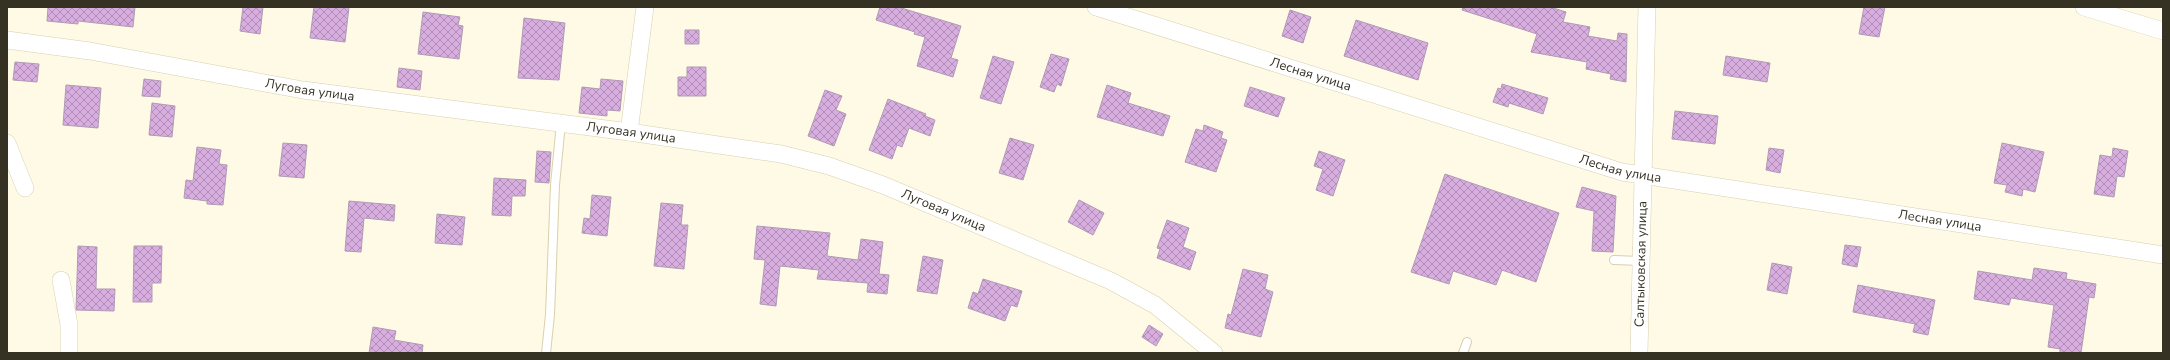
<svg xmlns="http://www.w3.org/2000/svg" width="2170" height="360" font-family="'Nunito Sans',sans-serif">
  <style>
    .building { fill: url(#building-cross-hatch); stroke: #b19ab5 }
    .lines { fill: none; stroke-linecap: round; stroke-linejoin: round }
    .service-casing { stroke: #d8d0ae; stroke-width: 10 }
    .minor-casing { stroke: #d8d0ae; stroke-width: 18 }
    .service { stroke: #fff; stroke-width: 8 }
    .minor { stroke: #fff; stroke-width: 17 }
    .labels { text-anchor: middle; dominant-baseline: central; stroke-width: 3; stroke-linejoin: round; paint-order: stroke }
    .street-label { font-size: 13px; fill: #353224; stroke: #fff }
  </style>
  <defs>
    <pattern id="building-cross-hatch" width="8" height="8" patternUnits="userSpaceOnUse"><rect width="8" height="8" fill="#d8addf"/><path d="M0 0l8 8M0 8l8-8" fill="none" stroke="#b08db5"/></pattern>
  </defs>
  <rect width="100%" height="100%" fill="#fefae5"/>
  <path class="building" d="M48 7H135L133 27 78 21V24L47 21Z
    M243 7H263L260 34 240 31Z
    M314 7H349L345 42 310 38Z
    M880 7H898L961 26 951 58 958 60 953 77 917 66 925 37 914 34 915 32 876 20Z
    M1463 7H1550L1566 12 1563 22 1590 27 1588 36 1617 41 1618 33 1627 34 1626 82 1610 79 1611 74 1586 69 1587 62 1531 52 1537 34 1462 10Z
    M1864 7H1885L1879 37 1859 34Z
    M1290 10 1311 17 1303 43 1282 36Z
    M423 12 460 17 458 25 463 26 459 59 418 54Z
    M524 18 565 23 559 80 518 78Z
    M1356 20 1428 43 1418 80 1344 56Z
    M685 30H699V44H685Z
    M1051 54 1069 59 1061 86 1057 84 1054 92 1040 87Z
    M993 56 1014 62 1001 104 980 98Z
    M1726 56 1770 63 1767 82 1723 75Z
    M15 62 39 64 37 82 13 80Z
    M687 67H706V96H678V77H687Z
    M399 68 422 71 420 90 397 87Z
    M144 79 161 81 160 97 142 96Z
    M601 79 623 81 620 111 607 110V116L579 113 582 87 600 89Z
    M1502 84 1548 98 1543 114 1509 103 1508 107 1493 102 1498 88 1501 89Z
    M66 85 101 88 98 128 63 125Z
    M1107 85 1131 93 1128 103 1170 116 1163 136 1097 117Z
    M1250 87 1285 98 1278 117 1244 106Z
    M825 90 842 96 836 110 846 114 834 146 808 136Z
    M888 99 926 114 925 116 935 120 930 136 909 128 902 147 897 145 892 159 869 150Z
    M152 103 175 106 172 137 149 135Z
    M1675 111 1718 116 1715 144 1672 139Z
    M1204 125 1223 132 1221 138 1227 140 1216 172 1185 162 1196 129 1203 131Z
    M1010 138 1034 145 1023 180 999 173Z
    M283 143 307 145 304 178 279 176Z
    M2002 143 2044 152 2035 192 2023 189 2022 196 2005 192 2007 185 1994 183Z
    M197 147 221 150 219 164 227 165 223 205 207 204V201L184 198 186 180 193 181Z
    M1769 148 1784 150 1780 173 1766 170Z
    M2113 148 2128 151 2124 177 2117 176 2114 197 2094 194 2100 155 2112 157Z
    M537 151 551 152 549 183 535 182Z
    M1319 151 1345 160 1333 196 1316 190 1323 169 1314 166Z
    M1445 174 1559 213 1536 282 1502 270 1496 285 1453 271 1449 284 1411 272Z
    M494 178 526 180 525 196H512L511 216 492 215Z
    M1582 187 1616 196 1613 252 1592 251 1594 211 1576 207Z
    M592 195 611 197 607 236 582 233 584 218 590 219Z
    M1079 200 1104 213 1093 235 1068 222Z
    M349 201 395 205 394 221 364 218 361 252 345 251Z
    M661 203 683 205 681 225H688L684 269 654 266Z
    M437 214 465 217 462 245 435 243Z
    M1167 220 1189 228 1183 247 1196 252 1190 270 1157 258 1160 249 1157 248Z
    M757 226 830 233 827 256 858 260 861 239 883 242 879 274 889 275 887 294 867 292 868 283 817 279 819 270 780 266 776 306 760 304 765 260 754 259Z
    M1845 245 1861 247 1857 267 1842 264Z
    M78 246 97 247 96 289H115L114 311 76 310Z
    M134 246H162L161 283H152V302H133Z
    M923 256 943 260 937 294 917 291Z
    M1772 263 1792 267 1787 294 1767 290Z
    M2034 268 2067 273 2066 279 2096 284 2094 298 2089 297 2081 353H2060V349L2048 347 2054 305 2011 298 2009 305 1974 299 1978 271 2032 280Z
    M1243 269 1268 275 1265 289 1273 292 1261 337 1225 328 1228 314 1231 315Z
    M983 279 1022 291 1017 307 1011 305 1005 321 968 308 973 292 978 294Z
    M1858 285 1935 300 1928 335 1913 332 1915 324 1853 312Z
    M1149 325 1163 334 1156 346 1142 337Z
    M373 327 396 331 394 340 423 345 422 353H369Z"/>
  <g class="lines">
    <g class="service-casing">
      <path id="service" d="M1614 260 1641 261
        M546 353 550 315 555 185 561 123
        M1463 353 1467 342"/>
    </g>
    <g class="minor-casing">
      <g id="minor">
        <path id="s1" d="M1096 7 1622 172 2163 255"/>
        <path d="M2084 7 2163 31"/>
        <path id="s2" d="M7 40 90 51 303 90 629 132 781 154 829 166 883 185 1111 281 1155 305 1214 353"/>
        <path d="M629 132 645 7"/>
        <path d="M7 143 25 188"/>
        <path d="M61 280 69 325V353"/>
        <path id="s3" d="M1639 353 1647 7"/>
      </g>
    </g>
    <use href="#service" class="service"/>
    <use href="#minor" class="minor"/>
  </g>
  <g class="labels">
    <g class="street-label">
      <text stroke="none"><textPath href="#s1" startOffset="225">Лесная улица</textPath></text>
      <text stroke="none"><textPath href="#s2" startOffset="307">Луговая улица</textPath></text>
      <text stroke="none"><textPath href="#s2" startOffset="631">Луговая улица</textPath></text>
      <text stroke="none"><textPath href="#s1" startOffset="549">Лесная улица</textPath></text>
      <text stroke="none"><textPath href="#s2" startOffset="955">Луговая улица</textPath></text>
      <text stroke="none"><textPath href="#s1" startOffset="873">Лесная улица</textPath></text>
      <text stroke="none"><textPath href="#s3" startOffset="89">Салтыковская улица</textPath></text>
    </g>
  </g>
  <rect width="2170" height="360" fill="none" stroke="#353224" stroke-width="16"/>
</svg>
